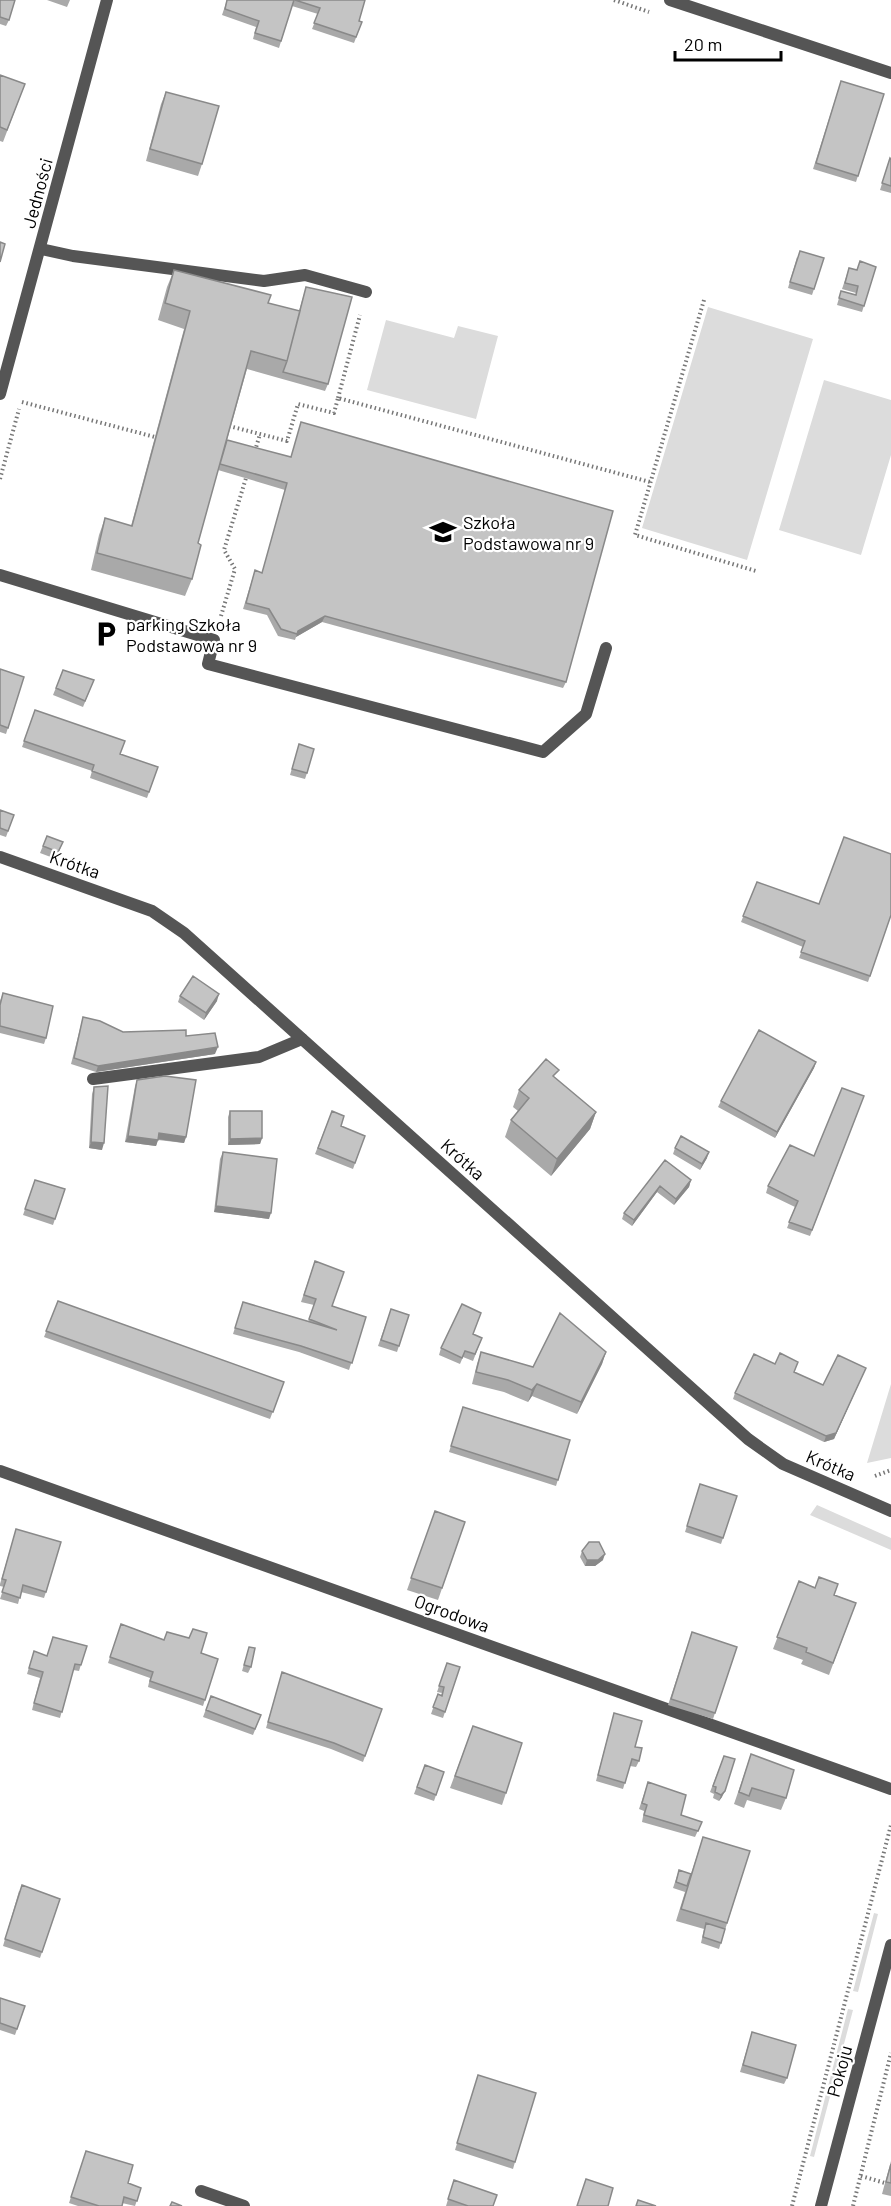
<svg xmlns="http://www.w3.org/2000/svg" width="891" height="2206" font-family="Barlow,sans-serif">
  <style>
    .green { fill: #dcdcdc }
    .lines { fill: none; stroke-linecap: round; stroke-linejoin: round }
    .path { stroke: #777; stroke-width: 4; stroke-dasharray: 1.5 3; stroke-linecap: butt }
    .service { stroke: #555; stroke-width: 12 }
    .minor { stroke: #555; stroke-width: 12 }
    .tertiary { stroke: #555; stroke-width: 12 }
    .wall { fill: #a9a9a9 }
    .shaded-wall { fill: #898989 }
    .building { fill: #c4c4c4; stroke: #898989; stroke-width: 1.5 }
    .labels { text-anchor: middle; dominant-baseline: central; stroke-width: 4.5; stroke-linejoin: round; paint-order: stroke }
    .street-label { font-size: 18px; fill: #000; stroke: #fff }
    .poi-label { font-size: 18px; fill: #000; stroke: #fff; text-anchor: start }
  </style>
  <rect width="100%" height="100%" fill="#fff"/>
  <path class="green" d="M708 307 813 339 747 560 642 528Z
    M386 320 454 338 458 326 498 336 476 419 367 390Z
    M824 380 891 400V455L861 555 779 530Z
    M891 1384V1458L867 1463Z
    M817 1505 891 1538V1550L810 1515Z
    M874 1913 878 1914 858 1992 853 1991Z
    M848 2009 853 2010 814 2157 810 2156Z"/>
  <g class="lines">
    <path class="path" d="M614 0 649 12
      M704 300 635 535 756 571
      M338 398 360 315
      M22 402 155 437
      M229 426 287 441 298 404 334 413 338 398 650 482
      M255 451 260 434
      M0 479 19 409
      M221 616 235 569 224 550 246 478
      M875 1476 891 1470
      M861 2176 885 2183
      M792 2206 891 1825
      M853 2206 891 2053"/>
    <path class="service" d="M41 249 73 256 264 281 305 275 366 292
      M0 575 214 640 208 664 543 752 586 714 606 648
      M93 1079 259 1057 302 1039
      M201 2191 244 2206"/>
    <path class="minor" d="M670 0 891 73
      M0 394 107 0
      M0 857 152 911 184 933 748 1439 783 1464 891 1511
      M0 1471 891 1789"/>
    <path class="tertiary" d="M821 2206 891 1945"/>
  </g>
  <path class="wall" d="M0 0 9 20 6 26 0 24Z
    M47 0H70L67 7Z
    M227 0H365L359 21 362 22 354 43 312 29 318 14 292 6 279 48 253 39 256 27 222 15Z
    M0 75 25 84 3 142 0 141Z
    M841 81 884 94 856 182 813 169Z
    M166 92 202 164 198 176 146 161 161 104Z
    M890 158 891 159V193L880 190Z
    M797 257 814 289 812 295 788 288Z
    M876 267 862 312 837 305 841 291 855 295 856 293 842 289 849 268 857 270Z
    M174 270 268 303 299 311 306 287 328 384 325 391 247 369 227 440 566 682 563 688 322 622 296 637 295 640 278 636 267 615 243 609 255 570 262 573 285 490 218 470 198 543 192 579 185 596 91 570 99 535 105 518 131 526 184 329 158 320 167 287Z
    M0 669 24 677 6 734 0 732Z
    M63 670 94 680 83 707 53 695Z
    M35 710 120 754 158 767 147 798 90 778 92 771 22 747Z
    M299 744 307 773 305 779 290 775Z
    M0 810 14 815 6 837 0 835Z
    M47 836 63 842 56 859 40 853Z
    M757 882 819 904 891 915 868 982 799 958 803 947 741 922Z
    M3 993 46 1038 44 1044 0 1033V1001Z
    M180 996 217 1001 204 1020 178 1002Z
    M83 1017 123 1032 186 1036 215 1054 96 1072 71 1064Z
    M816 1062 814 1068 775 1138 718 1107 721 1101Z
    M555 1078 596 1112 590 1129 551 1176 505 1137 511 1120 518 1111 513 1107 519 1090Z
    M137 1080 186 1137 184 1143 158 1140 156 1146 125 1142 135 1086Z
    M94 1087 102 1150 89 1148 92 1094Z
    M864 1096 810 1236 787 1228 795 1207 766 1193 768 1186 814 1156Z
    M230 1111 262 1138 260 1144 228 1145V1117Z
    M332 1111 341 1126 365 1136 353 1169 315 1154Z
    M675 1148 707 1158 700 1170 673 1154Z
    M223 1152 269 1219 214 1212 220 1159Z
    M665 1160 691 1180 689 1187 674 1205 657 1192 632 1226 622 1219 624 1213Z
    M35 1180 65 1189 53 1225 23 1215Z
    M315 1261 332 1306 366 1317 349 1370 299 1352 233 1334 243 1302 308 1322 314 1305 301 1302Z
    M58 1301 284 1382 270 1419 44 1337Z
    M391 1309 409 1315 397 1352 378 1346Z
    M473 1334 482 1338 473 1361 463 1357 460 1364 439 1355 441 1348Z
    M481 1352 533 1367 606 1352 602 1364 577 1414 532 1396 528 1402 504 1392 472 1384 477 1364Z
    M794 1372 823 1385 863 1374 834 1439 824 1442 733 1399 735 1393Z
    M463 1407 570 1440 556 1486 449 1452Z
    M700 1484 737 1496 721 1544 685 1532Z
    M435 1511 465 1522 438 1600 407 1590Z
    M16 1529 46 1592 44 1598 21 1592 18 1604 0 1599 4 1587 0 1586V1584Z
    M582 1551 603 1560 595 1566H585L580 1557Z
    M799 1581 856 1603 829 1675 801 1664 803 1660 773 1649Z
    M121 1624 218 1659 203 1706 148 1687 150 1678 108 1663Z
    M692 1632 737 1647 713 1719 668 1705Z
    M87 1646 79 1671 73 1670 60 1718 32 1710 40 1678 27 1674 34 1651 47 1656Z
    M249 1647 251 1667 248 1673 242 1671Z
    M447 1663 460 1667 443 1718 431 1714 438 1694 441 1695 442 1693 437 1692Z
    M282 1672 382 1709 363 1762 331 1749 266 1728Z
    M211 1696 261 1715 253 1735 203 1717Z
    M614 1713 635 1747 639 1761 636 1767 630 1766 623 1789 596 1781Z
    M473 1726 506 1793 502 1805 450 1788Z
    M751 1754 786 1798 781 1810 747 1800 744 1808 734 1804Z
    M724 1756 722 1797 719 1801 713 1798 714 1794 710 1792Z
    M425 1765 444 1772 434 1801 414 1794Z
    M648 1782 681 1815 702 1822 695 1837 642 1822 644 1811 639 1809Z
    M703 1837 750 1851 719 1949 701 1943 704 1929 676 1921 685 1892 673 1888 679 1870 691 1874Z
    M19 1891 60 1899 40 1958 3 1946Z
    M0 1998 25 2006 15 2035 0 2030Z
    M750 2039 787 2078 784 2084 740 2072Z
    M476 2082 515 2162 513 2169 455 2150Z
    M86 2151 128 2183 141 2188 135 2206 122 2203V2206H78L69 2203Z
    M891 2161V2196L882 2194Z
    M454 2180 493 2206H446Z"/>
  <path class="shaded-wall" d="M325 616 322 622 296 637 298 631Z
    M219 994 217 1001 204 1020 206 1013Z
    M218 1047 215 1054 96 1072 98 1066Z
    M816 1062 814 1068 775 1138 777 1132Z
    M596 1112 590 1129 551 1176 557 1159Z
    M159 1133 186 1137 184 1143 157 1139Z
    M128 1136 158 1140 156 1146 125 1142Z
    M262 1138 260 1144 228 1145 230 1139Z
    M91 1142 104 1143 102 1150 89 1148Z
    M709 1152 707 1158 700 1170 702 1164Z
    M691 1180 689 1187 674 1205 676 1199Z
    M660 1186 657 1192 632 1226 634 1220Z
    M216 1206 271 1213 269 1219 214 1212Z
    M606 1352 602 1364 577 1414 581 1402Z
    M866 1368 834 1439 824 1442 826 1436Z
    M537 1384 532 1396 528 1402 532 1390Z
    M605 1554 603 1560 595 1566H585L587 1560Z
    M725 1791 722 1797 719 1801 721 1795Z"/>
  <path class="building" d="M0 0H15L9 20 0 17Z
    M227 0H294L281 41 255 33 259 21 225 9Z
    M295 0H365L359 21 362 22 356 37 314 23 320 8Z
    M0 75 25 84 7 130 0 127Z
    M841 81 884 94 858 176 816 163Z
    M166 92 219 106 202 164 150 149Z
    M890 158 891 159V186L882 183Z
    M0 242 5 244 0 262Z
    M800 251 824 258 814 289 790 282Z
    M860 261 876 267 864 306 839 298 841 291 856 295 858 286 845 283 849 268 857 270Z
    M174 270 271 295 268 303 300 311 287 361 251 351 198 543 201 545 192 579 97 553 105 518 132 526 190 311 165 303Z
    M306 287 352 297 328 384 283 372 287 361Z
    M301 422 613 511 566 682 325 616 298 631 297 634 281 629 269 609 246 603 255 570 262 573 287 483 220 464 227 440 291 457Z
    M0 669 24 677 8 728 0 725Z
    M63 670 94 680 85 701 56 688Z
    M35 710 125 741 120 754 158 767 149 792 92 771 94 765 24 741Z
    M299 744 314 749 307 773 292 769Z
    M0 810 14 815 8 831 0 828Z
    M47 836 63 842 58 852 43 846Z
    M844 837 891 854V915L870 976 801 952 805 941 743 916 757 882 819 904Z
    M193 976 219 994 206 1013 180 996Z
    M3 993 53 1006 46 1038 0 1026V1005Z
    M83 1017 100 1021 123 1032 186 1030V1036L215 1033 218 1047 98 1066 74 1058Z
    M759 1030 816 1062 777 1132 721 1101Z
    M546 1059 559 1070 553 1076 596 1112 557 1159 511 1120 529 1098 519 1090Z
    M165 1076 196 1080 186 1137 159 1133 158 1140 128 1136 137 1080Z
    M108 1086 104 1143 91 1142 94 1087Z
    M842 1088 864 1096 812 1230 789 1222 798 1201 768 1186 790 1145 814 1156Z
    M230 1111H262V1138L230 1139Z
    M332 1111 344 1116 341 1126 365 1136 355 1163 318 1148Z
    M681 1136 709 1152 702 1164 675 1148Z
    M223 1152 277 1159 271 1213 216 1206Z
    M665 1160 691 1180 676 1199 660 1186 634 1220 624 1213Z
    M35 1180 65 1189 55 1219 25 1209Z
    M315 1261 344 1272 332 1306 366 1317 352 1363 301 1346 235 1328 243 1302 337 1330 309 1319 316 1299 304 1295Z
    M58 1301 284 1382 273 1412 46 1331Z
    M462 1304 481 1313 473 1334 482 1338 475 1354 465 1351 462 1358 441 1348Z
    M391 1309 409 1315 399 1346 381 1340Z
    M560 1313 606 1352 581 1402 537 1384 532 1390 508 1380 476 1372 481 1352 533 1367Z
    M780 1353 798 1362 794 1372 823 1385 838 1355 866 1368 836 1433 826 1436 735 1393 754 1354 775 1364Z
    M463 1407 570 1440 558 1480 451 1446Z
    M700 1484 737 1496 723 1538 687 1526Z
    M435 1511 465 1522 442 1588 411 1578Z
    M16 1529 61 1542 46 1592 23 1585 20 1598 2 1592 6 1580 2 1579Z
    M589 1542H599L605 1554 598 1560H587L582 1551Z
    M819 1577 838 1584 834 1595 856 1603 833 1663 806 1652 807 1648 777 1637 799 1581 815 1588Z
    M121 1624 164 1640 167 1632 189 1638 193 1629 207 1633 201 1653 218 1659 205 1700 150 1681 153 1672 110 1657Z
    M692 1632 737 1647 715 1713 671 1699Z
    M53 1637 87 1646 81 1665 75 1664 62 1712 34 1703 43 1672 29 1668 34 1651 47 1656Z
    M249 1647 255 1648 251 1667 244 1665Z
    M447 1663 460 1667 445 1712 433 1707 438 1694 442 1696 444 1687 439 1686Z
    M282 1672 382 1709 365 1756 334 1743 268 1722Z
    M211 1696 261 1715 255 1729 206 1710Z
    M614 1713 642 1721 635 1747 642 1748 639 1761 632 1759 625 1783 598 1775Z
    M473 1726 522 1743 506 1793 455 1776Z
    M751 1754 794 1770 786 1798 752 1788 749 1796 739 1792Z
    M724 1756 735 1759 725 1791 721 1795 715 1792 716 1787 713 1786Z
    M425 1765 444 1772 436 1795 417 1787Z
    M648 1782 686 1795 681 1815 702 1822 698 1831 644 1815 647 1805 642 1803Z
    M703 1837 750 1851 727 1923 681 1909Z
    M679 1870 691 1874 687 1886 676 1882Z
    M22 1885 60 1899 42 1952 5 1939Z
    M706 1923 725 1929 721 1943 703 1937Z
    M0 1998 25 2006 17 2029 0 2023Z
    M752 2032 796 2045 787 2078 743 2065Z
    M478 2075 536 2093 515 2162 457 2143Z
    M86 2151 133 2165 128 2183 141 2188 137 2201 124 2197 122 2206H99L71 2197Z
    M891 2164V2183L886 2182Z
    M586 2179 613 2188 608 2206H577Z
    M454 2180 497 2195 493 2206H468L448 2199Z
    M638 2200 656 2206H636Z
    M172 2202 182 2206H170Z"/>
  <defs>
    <g id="school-bare" transform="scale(2.07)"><path d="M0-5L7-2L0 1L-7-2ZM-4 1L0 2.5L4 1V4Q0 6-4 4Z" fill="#000" stroke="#fff" stroke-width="2.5" paint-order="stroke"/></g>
    <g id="parking-bare" transform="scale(2.07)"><path d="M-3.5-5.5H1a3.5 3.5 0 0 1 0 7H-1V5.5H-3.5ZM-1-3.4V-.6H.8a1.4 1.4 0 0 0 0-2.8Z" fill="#000" stroke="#fff" stroke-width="2.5" paint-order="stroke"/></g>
  </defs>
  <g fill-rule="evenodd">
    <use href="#school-bare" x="443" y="532"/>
    <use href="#parking-bare" x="106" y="634"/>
  </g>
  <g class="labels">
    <g class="street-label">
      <text transform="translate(37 193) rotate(-75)">Jedności</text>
      <text transform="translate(75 864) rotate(19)">Krótka</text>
      <text transform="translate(463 1159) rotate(42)">Krótka</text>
      <text transform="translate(831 1465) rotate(23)">Krótka</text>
      <text transform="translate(452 1613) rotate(20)">Ogrodowa</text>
      <text transform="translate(839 2071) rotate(-75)">Pokoju</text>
    </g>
    <g class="poi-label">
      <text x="463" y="522">Szkoła<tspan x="463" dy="21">Podstawowa nr 9</tspan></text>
      <text x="126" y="624">parking Szkoła<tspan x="126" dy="21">Podstawowa nr 9</tspan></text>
    </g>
  </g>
  <path d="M675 51v9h106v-9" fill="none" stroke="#000000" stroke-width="3"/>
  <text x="684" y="51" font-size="18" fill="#000000" stroke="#ffffff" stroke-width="4.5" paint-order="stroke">20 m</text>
</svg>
